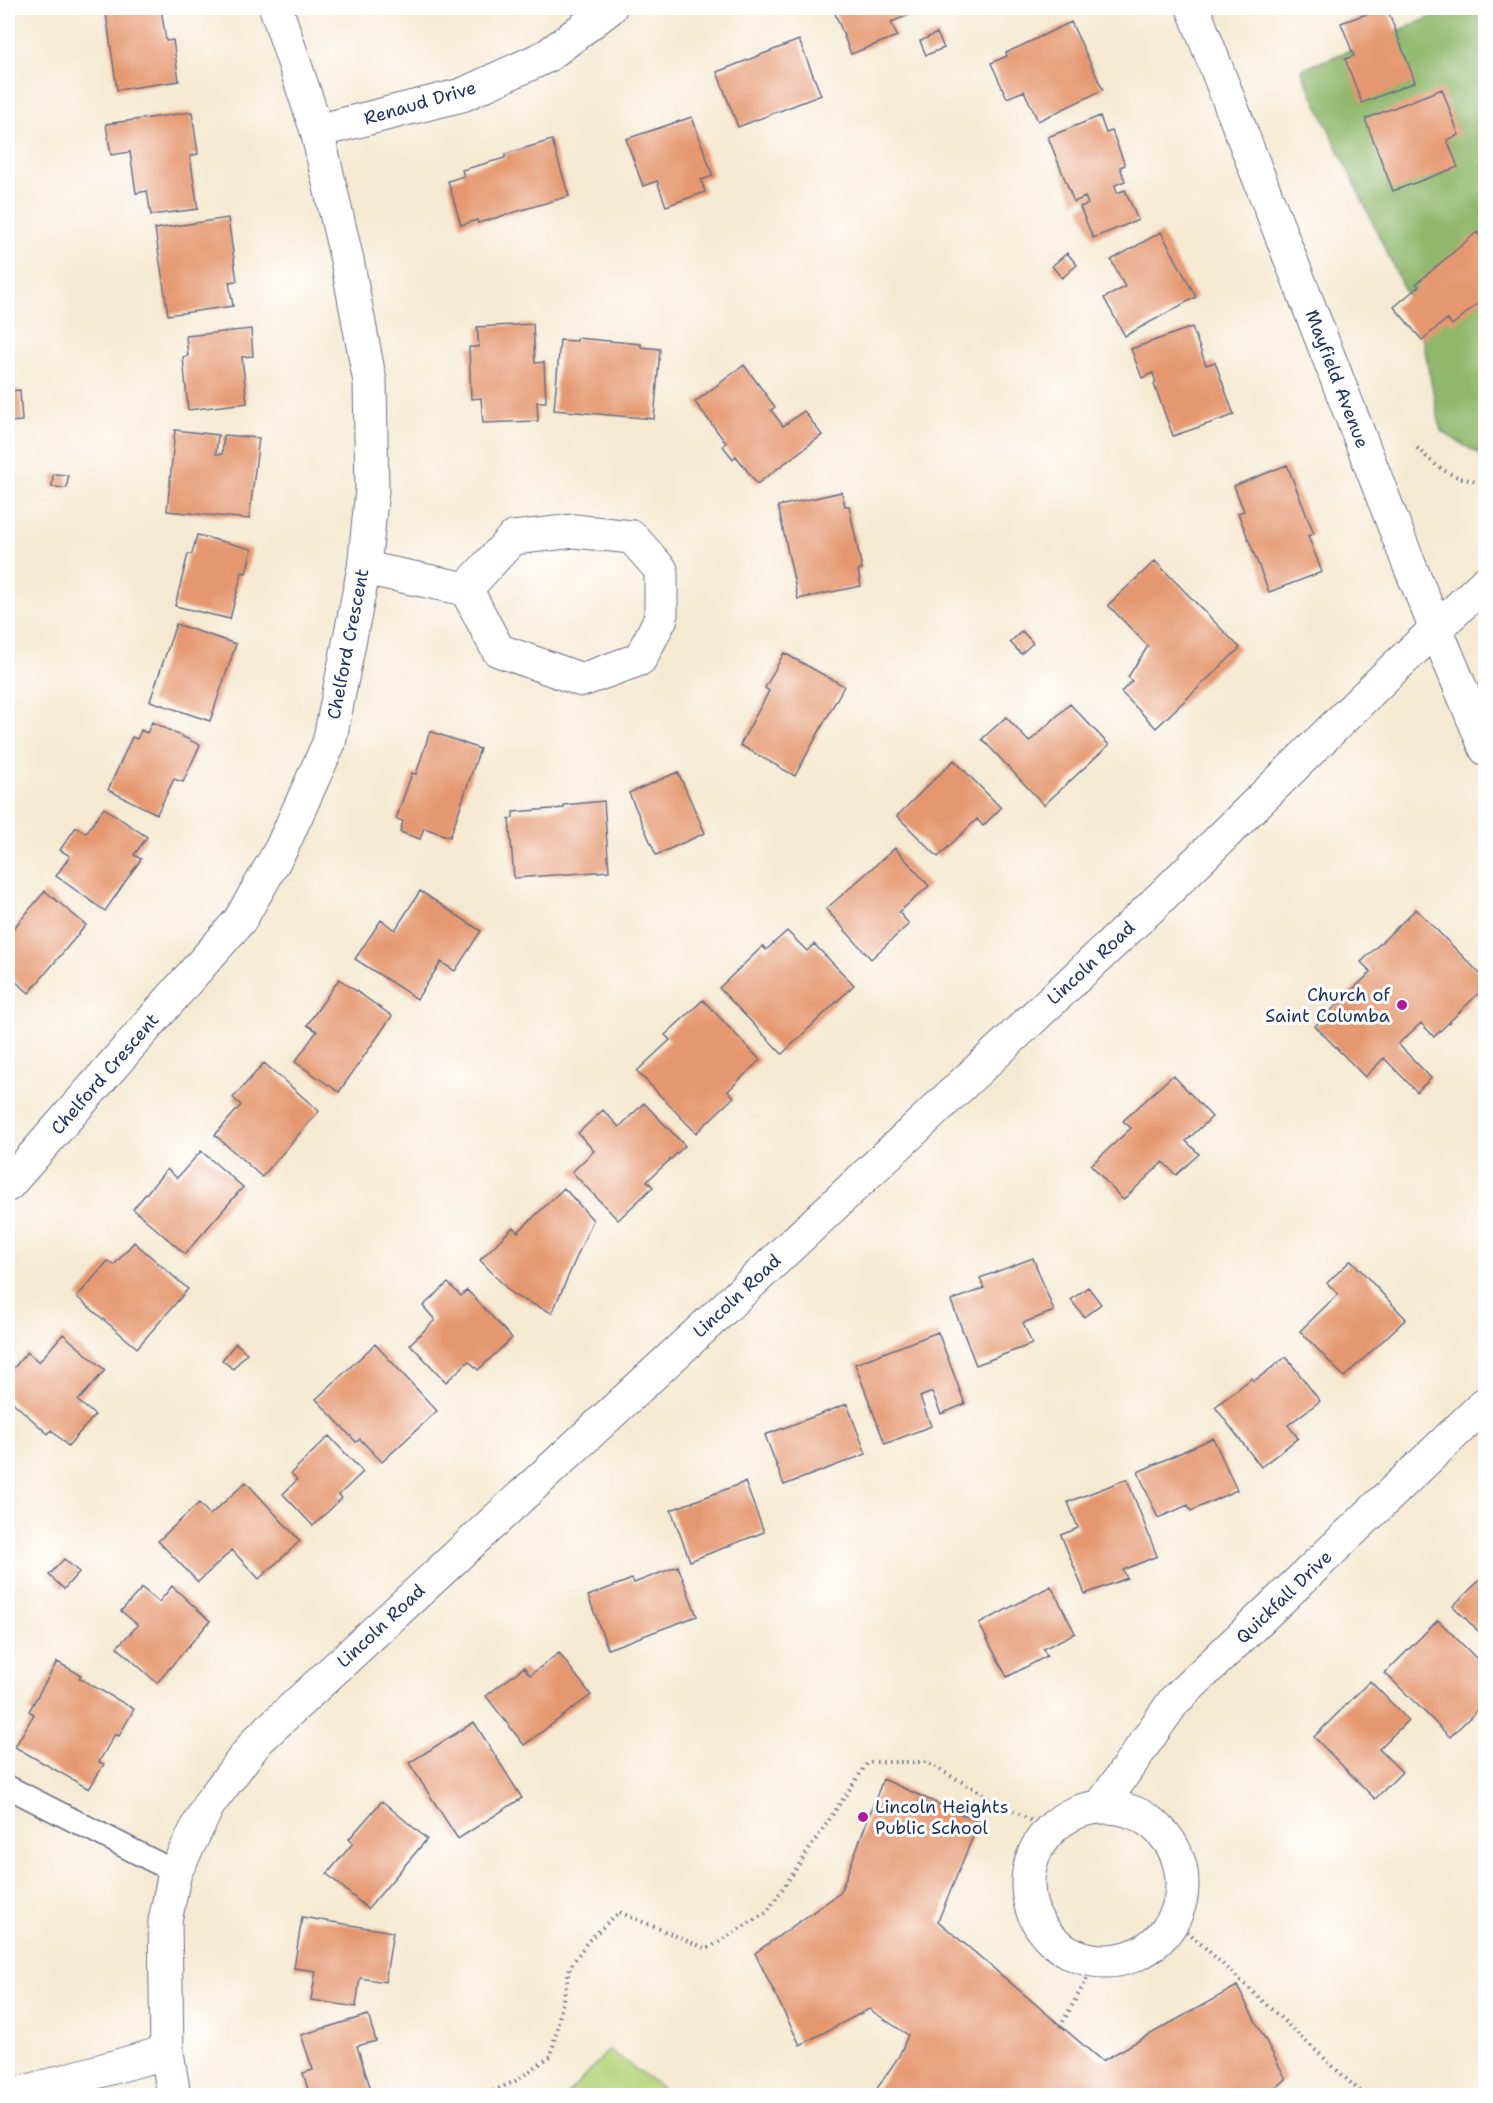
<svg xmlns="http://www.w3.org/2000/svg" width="1493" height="2103" font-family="'Shantell Sans',sans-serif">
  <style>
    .green { fill: #b6d67d; stroke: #68826e; stroke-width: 1.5 }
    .forest { fill: #90b76c; stroke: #567365; stroke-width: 1.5 }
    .building { fill: #e5986f }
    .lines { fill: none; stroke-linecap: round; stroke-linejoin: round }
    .lane-casing { stroke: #677087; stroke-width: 25 }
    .street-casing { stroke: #677087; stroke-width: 35 }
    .path { stroke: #677087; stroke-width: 4; stroke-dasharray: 1.5 4.5; stroke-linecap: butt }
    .lane { stroke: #fff; stroke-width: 22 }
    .street { stroke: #fff; stroke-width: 33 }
    .poi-dot { fill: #b5179e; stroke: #fff; stroke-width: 2 }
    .labels { text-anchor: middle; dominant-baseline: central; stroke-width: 6; stroke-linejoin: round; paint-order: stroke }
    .street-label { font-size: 18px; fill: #1b2f5e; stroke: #fff }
    .poi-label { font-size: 18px; fill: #1b2f5e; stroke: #fff; text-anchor: end }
  </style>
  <rect width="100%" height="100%" fill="#fff"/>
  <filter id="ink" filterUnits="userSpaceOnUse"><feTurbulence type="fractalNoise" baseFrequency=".0167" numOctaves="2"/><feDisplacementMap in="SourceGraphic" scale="12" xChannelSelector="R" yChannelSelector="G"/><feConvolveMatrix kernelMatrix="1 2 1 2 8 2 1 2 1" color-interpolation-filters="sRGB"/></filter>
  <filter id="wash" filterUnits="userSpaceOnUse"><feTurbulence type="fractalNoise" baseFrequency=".008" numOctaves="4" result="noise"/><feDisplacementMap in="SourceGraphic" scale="24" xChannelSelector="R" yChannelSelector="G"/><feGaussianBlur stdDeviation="1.35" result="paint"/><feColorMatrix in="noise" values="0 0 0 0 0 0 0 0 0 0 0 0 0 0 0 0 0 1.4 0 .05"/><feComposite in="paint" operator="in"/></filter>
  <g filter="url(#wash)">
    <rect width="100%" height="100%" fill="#f5e9d2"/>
    <path class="green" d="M609 2050 671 2095H567Z"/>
    <path class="forest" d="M1454 8H1485V458L1441 431 1419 321 1301 70Z"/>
    <g id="blocks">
      <path class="building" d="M143 8H161L166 41 173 40 179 81 117 90 106 13Z
        M833 8H918L920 11 891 22 897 36 851 54Z
        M1383 8H1387L1415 82 1362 103 1345 59 1354 56 1341 23Z
        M1071 22 1103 90 1038 121 1024 91 1007 98 991 63 1007 56 1006 53Z
        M937 33 944 48 926 55 920 41Z
        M799 40 821 95 738 127 717 72Z
        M1442 89 1459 135 1447 140 1458 167 1393 191 1365 119Z
        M192 112 198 154 190 156 198 209 151 215 147 191 136 193 130 152 111 155 106 124Z
        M1100 116 1106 133 1112 131 1125 165 1120 167 1125 181 1115 185 1117 193 1125 190 1138 220 1093 238 1080 207 1088 204 1085 197 1074 202 1048 137Z
        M692 117 713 176 701 180 705 192 666 206 657 181 643 186 626 139Z
        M552 140 569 196 478 223 477 220 461 225 448 181 464 176 462 170 505 158V154Z
        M228 218 237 281 229 282 233 306 168 315 155 229Z
        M1161 232 1196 297 1125 336 1104 298 1125 287 1111 260Z
        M1477 232 1483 240 1486 238V297L1452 325 1447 319 1422 340 1394 307 1419 286 1416 284Z
        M1067 253 1077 265 1062 278 1052 266Z
        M533 324 535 363 544 362 546 402H537L538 421 483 423 481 398 471 399 469 347H479L477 327Z
        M1192 327 1206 365 1215 362 1234 415 1173 436 1154 384 1156 383 1153 373 1142 378 1131 349Z
        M251 329 253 356 242 357 247 403 188 410 183 357 188 356 186 336Z
        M577 338 641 344V347L660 349 654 419 554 410 560 340 577 341Z
        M744 365 775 407 771 410 783 426 804 411 822 435 757 484 736 456 733 459 723 446 726 443 695 402Z
        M20 390 22 421 8 422V391Z
        M175 430 218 435 216 454H222L224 435 259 438 249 519 167 511Z
        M1287 465 1314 534 1308 536 1322 572 1269 592 1238 513 1244 511 1234 486Z
        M53 474 68 475 67 488 52 487Z
        M842 492 845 506H849L862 569 858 570 861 586 798 599 778 506Z
        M197 535 252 549 246 573 242 572 230 619 175 606 188 554H192Z
        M1155 561 1240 648 1156 728 1121 692 1132 681 1128 677 1148 646 1108 605Z
        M176 624 236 644 210 721 150 701Z
        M1022 631 1033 643 1021 654 1010 642Z
        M784 653 844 686 795 776 740 745 769 691 765 688Z
        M1070 704 1109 745 1044 805 982 739 1006 717 1029 742Z
        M152 722 200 745 183 782 174 779 157 814 108 790 132 737 137 739 141 730 147 733Z
        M430 731 480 749 450 837 424 828 420 839 400 832 403 821 396 819 412 773 416 774Z
        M954 760 1001 808 983 826 977 819 938 857 897 816Z
        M678 772 705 833 656 855 629 793Z
        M604 801 609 871 514 878 509 819 513 818V812L564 808V805Z
        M104 808 147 837 134 855 141 859 105 911 56 876 70 856 60 850 76 827 86 833Z
        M895 848 929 886 899 912 909 924 871 959 826 909Z
        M45 891 86 925 29 993 8 975V935Z
        M420 891 481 931 455 971 441 962 417 999 355 959 381 920 395 930Z
        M1416 909 1486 980V986L1434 1037 1421 1023 1398 1044 1431 1078 1417 1092 1384 1058 1365 1077 1315 1026 1371 972 1361 962Z
        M787 931 807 951 814 944 854 985 782 1054 719 988 763 946 766 950Z
        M339 979 392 1016 339 1092 295 1062 317 1031 307 1025Z
        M703 1000 760 1060 728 1091 734 1097 696 1133 637 1071 670 1040 665 1035Z
        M264 1063 319 1111 262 1177 215 1135 241 1105 233 1098Z
        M1173 1075 1212 1117 1186 1141 1199 1154 1176 1175 1163 1162 1123 1200 1091 1165 1131 1128 1123 1121Z
        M644 1103 685 1146 647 1181 653 1187 618 1220 572 1172 594 1151 578 1133 603 1110 619 1127Z
        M201 1151 243 1187 185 1254 133 1209 167 1169 177 1178Z
        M564 1188 593 1220 552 1313 513 1295 480 1260 513 1227 518 1232Z
        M134 1242 188 1289 137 1348 77 1297 108 1261 114 1265Z
        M1033 1258 1054 1311 1023 1323 1032 1344 976 1365 951 1301 984 1288 980 1278Z
        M1351 1260 1406 1319 1344 1377 1300 1331 1338 1294 1327 1283Z
        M448 1283 461 1296 467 1290 512 1338 478 1370 469 1361 446 1382 410 1344 435 1320 423 1306Z
        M1088 1287 1101 1304 1084 1317 1071 1300Z
        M938 1332 965 1404 941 1414 932 1392 920 1397 931 1426 885 1444 855 1364Z
        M63 1334 105 1370 78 1401 95 1415 68 1446 51 1430 48 1434 8 1398V1375L27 1352 39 1362Z
        M236 1343 247 1353 233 1369 222 1360Z
        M375 1344 437 1411 382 1462 360 1439 356 1442 316 1399Z
        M1286 1357 1320 1401 1288 1425 1298 1438 1261 1467 1215 1407 1252 1378 1254 1381Z
        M847 1404 866 1454 784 1485 765 1435Z
        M329 1436 363 1472 339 1495 342 1498 313 1526 283 1494 297 1480 291 1473Z
        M1213 1438 1237 1490 1191 1511 1188 1505 1158 1518 1138 1472Z
        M1127 1479 1157 1556 1123 1570 1127 1578 1085 1594 1061 1535 1078 1528 1068 1502Z
        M246 1482 300 1541 259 1579 232 1550 198 1582 158 1541 199 1503 210 1515Z
        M745 1482 764 1532 690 1561 671 1510Z
        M64 1559 79 1572 64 1589 49 1575Z
        M678 1566 697 1616 608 1649 588 1596 632 1579 634 1583Z
        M1486 1574V1639L1453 1606Z
        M172 1586 210 1621 157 1683 117 1647 138 1625 121 1611 142 1588 159 1602Z
        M1051 1586 1075 1633 1043 1649 1047 1656 1007 1677 979 1624Z
        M1438 1620 1486 1668V1702L1450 1737 1385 1673Z
        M559 1653 591 1695 524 1745 486 1696 524 1667 530 1675Z
        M57 1662 81 1675 79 1678 134 1709 119 1736 115 1734 99 1762 104 1764 89 1789 15 1747 34 1714 29 1711Z
        M1370 1681 1408 1720 1379 1749 1402 1772 1375 1799 1314 1737Z
        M474 1722 522 1798 458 1839 409 1763Z
        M883 1779 979 1822 938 1921 1102 2061 1237 1986 1286 2079 1267 2096H872L899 2056 908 2035 869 2009 800 2045 755 1953 840 1893Z
        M382 1801 427 1839 368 1909 327 1874 353 1843 349 1839Z
        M302 1917 393 1932 385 1982 360 1978 356 2007 311 2000 316 1971 294 1968Z
        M368 2015 376 2041 357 2046 373 2096H310L303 2073 313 2070 301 2035Z"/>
    </g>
  </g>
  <g filter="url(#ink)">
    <use href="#blocks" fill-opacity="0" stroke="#677087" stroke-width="1.5"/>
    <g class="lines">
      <g class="lane-casing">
        <path id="lane" d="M8 1787 175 1872"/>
      </g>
      <g class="street-casing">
        <path id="street" d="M1193 8 1409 564 1486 749
          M317 131 462 95 547 56 610 8
          M574 531 632 537 661 570V618L640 659 582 680 498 650 466 589 513 538Z
          M364 568 466 589
          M8 1185 240 920 281 849 329 743 364 568 372 490 370 382 347 260 317 131 276 8
          M1101 1806 1174 1701 1486 1403
          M1028 1884a77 77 0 1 1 154 0a77 77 0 1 1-154 0Z
          M11 2096 167 2052
          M174 2096 167 2052 165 1921 175 1872 209 1804 257 1741 715 1317 1150 908 1389 673 1486 582"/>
      </g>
      <path class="path" d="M1417 448C1438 469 1455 481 1486 482
        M1174 1919 1365 2096
        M1060 2027 1097 1961
        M482 2096 515 2081 551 2056 570 1967 588 1941 619 1912 707 1949 767 1912 868 1762H926L1048 1830"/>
      <use href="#lane" class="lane"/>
      <use href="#street" class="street"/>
    </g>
  </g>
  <g class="poi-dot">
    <circle cx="1402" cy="1005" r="6"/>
    <circle cx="863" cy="1817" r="6"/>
  </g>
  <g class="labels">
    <g class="street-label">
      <text transform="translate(420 103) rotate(-16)">Renaud Drive</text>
      <text transform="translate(1337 379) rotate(69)">Mayfield Avenue</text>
      <text transform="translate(348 644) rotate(-79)">Chelford Crescent</text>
      <text transform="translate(1091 963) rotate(-43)">Lincoln Road</text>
      <text transform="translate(105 1074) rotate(-49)">Chelford Crescent</text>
      <text transform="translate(737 1296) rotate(-43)">Lincoln Road</text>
      <text transform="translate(1284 1597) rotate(-44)">Quickfall Drive</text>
      <text transform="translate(381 1626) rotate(-43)">Lincoln Road</text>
    </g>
    <g class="poi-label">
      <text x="1390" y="995">Church of<tspan x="1390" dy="21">Saint Columba</tspan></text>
      <text x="875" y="1807" text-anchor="start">Lincoln Heights<tspan x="875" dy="21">Public School</tspan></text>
    </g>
  </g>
  <rect width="1493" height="2103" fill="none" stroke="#fff" stroke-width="30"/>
</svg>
